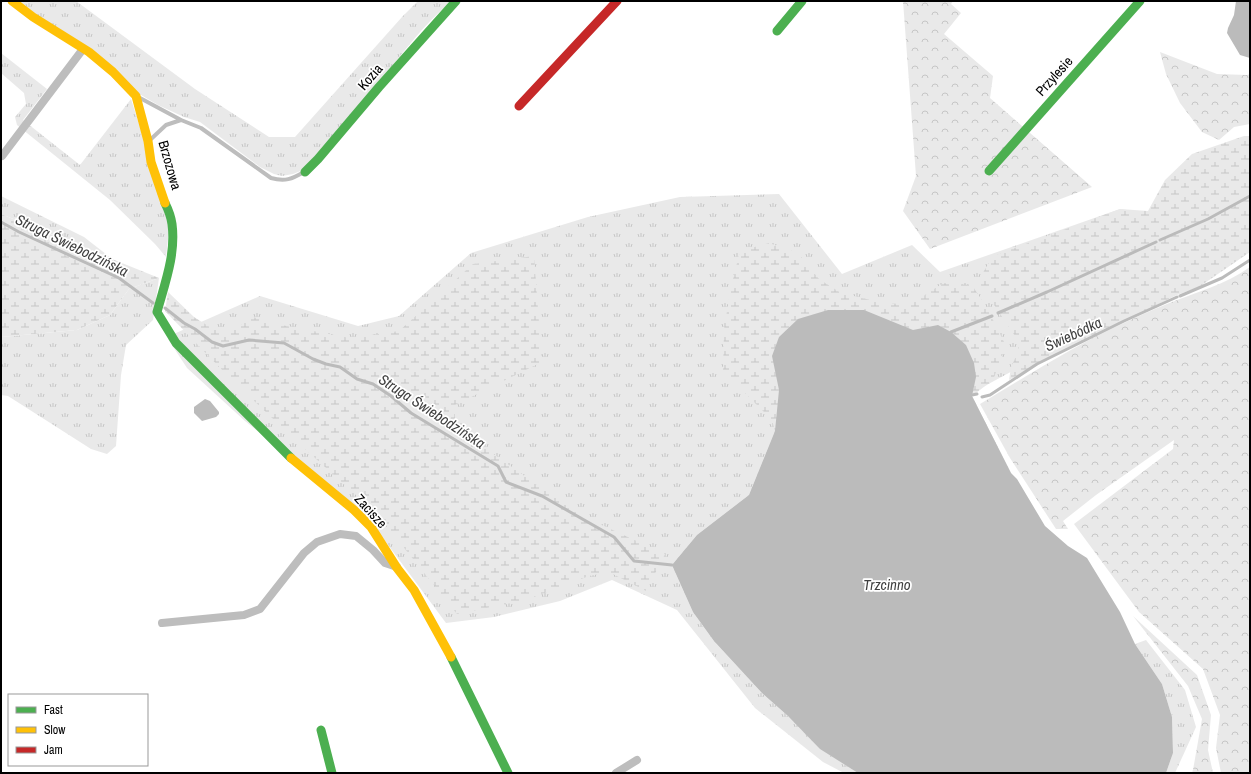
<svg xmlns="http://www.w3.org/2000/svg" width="1251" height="774" font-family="'Archivo Narrow',sans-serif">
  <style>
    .grass { fill: url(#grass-tufts) }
    .forest { fill: url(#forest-crowns) }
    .wetland { fill: url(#wetland-marsh) }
    .water { fill: #bbb }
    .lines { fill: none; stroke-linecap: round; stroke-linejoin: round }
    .stream { stroke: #bbb; stroke-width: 3 }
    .lane { stroke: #bdbdbd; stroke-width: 4 }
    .street { stroke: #bdbdbd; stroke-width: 8 }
    .fast { stroke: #4caf50; stroke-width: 9 }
    .slow { stroke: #ffc107; stroke-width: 9 }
    .jam { stroke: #c62828; stroke-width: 9 }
    .labels { text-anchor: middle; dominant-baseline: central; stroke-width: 3.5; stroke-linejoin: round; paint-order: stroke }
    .street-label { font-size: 14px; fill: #000; stroke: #fff }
    .water-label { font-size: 15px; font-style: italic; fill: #3f3f3f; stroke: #fff }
  </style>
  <defs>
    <pattern id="grass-tufts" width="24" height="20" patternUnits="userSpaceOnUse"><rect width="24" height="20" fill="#e9e9e9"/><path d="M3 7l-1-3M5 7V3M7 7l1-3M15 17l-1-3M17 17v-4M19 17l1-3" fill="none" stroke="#c6c6c6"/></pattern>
    <pattern id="forest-crowns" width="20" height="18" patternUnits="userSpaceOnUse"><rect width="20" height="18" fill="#e9e9e9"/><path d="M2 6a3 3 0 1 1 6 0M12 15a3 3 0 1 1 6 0" fill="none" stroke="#c6c6c6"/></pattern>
    <pattern id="wetland-marsh" width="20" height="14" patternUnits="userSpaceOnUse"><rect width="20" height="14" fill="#e9e9e9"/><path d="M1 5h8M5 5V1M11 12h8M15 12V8" fill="none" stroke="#c6c6c6"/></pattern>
  </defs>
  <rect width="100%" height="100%" fill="#fff"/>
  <path class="grass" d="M19 1H76L195 89 269 137H295L402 17 418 1H452C422 25 401 56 377 85 353 113 327 141 303 170L293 174 282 176 274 174 260 167 200 122 184 117 158 105 136 92Z
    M1 53 47 89 23 120 80 165 131 99 170 221 166 257 155 244 110 200 17 125 15 117 26 104 24 93 1 73Z
    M779 194 842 274 912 245 940 272 1120 209 1147 213 1038 357 981 388 775 431 749 495 697 535 672 565 693 612 714 641 762 693 788 716 858 773H844L823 762 755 708 677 610 612 580 560 601 494 617 446 623 371 522 245 421 187 368 168 339 176 333 260 296 358 326 399 316 471 253 588 217 680 197Z
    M1 196 84 237 111 258 1 214Z
    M159 278 153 320 126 345 121 375 116 446 107 454 91 449 8 396 1 395V337L77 330 110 315 129 289Z
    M1146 640 1185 690 1196 727 1175 773H1166L1173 753 1172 717 1162 684 1135 644Z"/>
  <path class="forest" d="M903 1H953L951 4 961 13 944 34 993 76 990 98 1092 187 930 249 903 211 916 176Z
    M1160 52 1217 74 1247 75 1250 74V124L1234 127 1219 140 1202 132 1180 103 1166 74Z
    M1250 267V773H1221L1216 748 1220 715 1203 669 1139 612 1074 524 1173 449 1174 440 1096 495 1063 521 1068 529H1056L1010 458 980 404C1028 375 1077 344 1128 321 1141 315 1154 309 1167 304 1196 292 1225 285 1250 267Z
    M1133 616 1197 675 1211 715 1208 750 1213 773H1192L1193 770 1202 719 1188 686Z"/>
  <path class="wetland" d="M1244 136H1250V252L1199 287 1177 295 1064 351 1009 380 1011 367 1019 350 1015 336 978 281 993 256 1120 209 1148 211 1165 180 1192 154Z
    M1 214 159 278 129 289 110 315 77 330 1 337Z
    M769 243 798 253 819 279 841 293 879 302 910 305 943 283 972 285 988 310 1006 346 993 380 972 396 1011 473 858 773 820 749 788 716 762 693 714 641 693 612 672 565 697 535 749 495 775 431 772 420 723 371 724 329 731 287 740 251Z
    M534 256 542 362 455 405V427L580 515 665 554 646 591 609 572 589 576 526 600 457 614 377 514 294 439 226 374 165 311 168 292 194 317 213 329H234L253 317 271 323 350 338 399 331 473 264Z"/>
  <path class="water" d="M1236 1H1250V58L1240 55 1227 33 1228 28 1234 15Z
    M828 310H864L913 330 938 325 951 332 966 345 974 363 976 377 972 396 1011 473 1017 479 1045 526 1068 546 1087 558 1120 612 1135 644 1162 684 1172 717 1173 753 1166 773H858L820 749 788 716 762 693 714 641 693 612 672 565 697 535 749 495 775 431 779 390 772 356 779 337 798 319Z
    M205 399 210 401 219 412V414L216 417 202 421 194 413V407Z"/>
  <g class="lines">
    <path class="stream" d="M1 222 19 232 119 278 153 303
      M1160 240 1208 219 1250 196
      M1180 296 1222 278 1250 260
      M165 308 184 323 195 329 212 342 223 346 249 340 284 343 313 359 326 364 340 367 357 379 373 384 391 396 411 413 498 466 506 482 542 496 614 537 634 561 672 565
      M998 313 1047 292 1156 242
      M951 332 992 316
      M972 395 977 394
      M982 397 990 395 1037 364 1124 321 1177 297"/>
    <path class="lane" d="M140 98 181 120 201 128 271 178C285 182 292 179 304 172
      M150 140 166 125 181 120"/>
    <path class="street" d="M2 156 83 49
      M162 623 244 615 260 609 304 553 317 542 340 534 356 536 373 550 385 563 397 567
      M616 773 637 760"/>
    <path class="fast" d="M777 31 802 1
      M989 171 1140 1
      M305 172 318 159 379 87 456 1
      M165 203C168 209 171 217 172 224 176 254 165 283 157 312L176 343 291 458
      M451 657 508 773
      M321 730 332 773"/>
    <path class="slow" d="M12 1 33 17 89 52 113 72 136 96 148 141 151 162 165 203
      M291 458 354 510 371 527 397 568 414 590 451 657"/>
    <path class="jam" d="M519 106 617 1"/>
  </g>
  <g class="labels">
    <g class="street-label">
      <text transform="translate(1054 76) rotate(-48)">Przylesie</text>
      <text transform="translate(370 77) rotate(-49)">Kozia</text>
      <text transform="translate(170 165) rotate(74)">Brzozowa</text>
      <text transform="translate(371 511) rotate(48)">Zacisze</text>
    </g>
    <g class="water-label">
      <text transform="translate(72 245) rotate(26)">Struga Świebodzińska</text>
      <text transform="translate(1073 334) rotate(-25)">Świebódka</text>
      <text transform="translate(432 411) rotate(33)">Struga Świebodzińska</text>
      <text x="887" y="584">Trzcinno</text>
    </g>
  </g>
  <rect width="1251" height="774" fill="none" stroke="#000000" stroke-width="4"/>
  <rect x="8" y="694" width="140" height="72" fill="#ffffff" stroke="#999999"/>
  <rect x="16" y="707" width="20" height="6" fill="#4caf50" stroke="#999999"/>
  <text x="44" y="714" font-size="12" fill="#000000">Fast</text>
  <rect x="16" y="727" width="20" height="6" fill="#ffc107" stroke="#999999"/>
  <text x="44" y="734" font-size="12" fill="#000000">Slow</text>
  <rect x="16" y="747" width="20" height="6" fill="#c62828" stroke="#999999"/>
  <text x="44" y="754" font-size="12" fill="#000000">Jam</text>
</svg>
